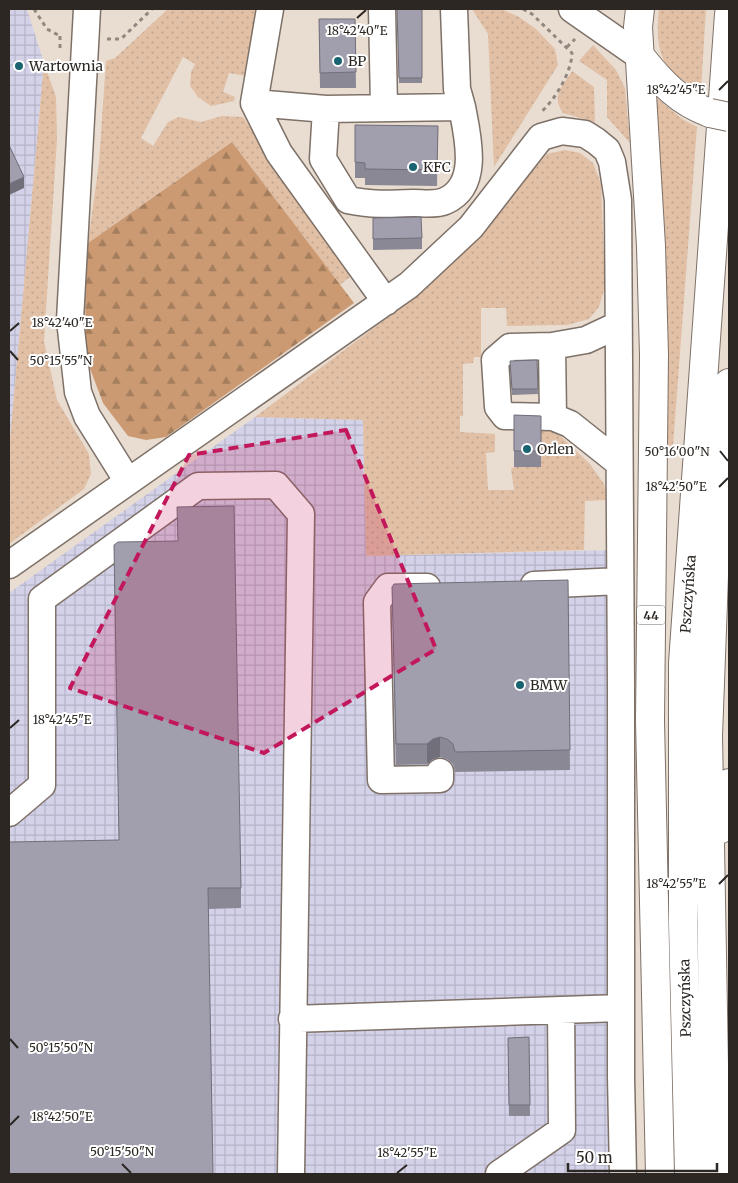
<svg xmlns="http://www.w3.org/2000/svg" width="738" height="1183" font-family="Merriweather,serif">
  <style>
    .industrial { fill: url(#industrial-grid) }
    .grass { fill: url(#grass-dots) }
    .forest { fill: url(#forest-firs) }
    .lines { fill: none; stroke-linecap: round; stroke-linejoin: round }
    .minor-casing { stroke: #7e7168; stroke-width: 29 }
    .major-casing { stroke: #7e7168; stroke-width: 30 }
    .path { stroke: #918880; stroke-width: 3; stroke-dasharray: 4 4; stroke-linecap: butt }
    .minor { stroke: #fff; stroke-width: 26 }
    .major { stroke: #fff; stroke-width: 28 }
    .major-bridge-casing { stroke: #7e7168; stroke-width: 30; stroke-linecap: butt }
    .major-bridge { stroke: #fff; stroke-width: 28 }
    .wall { fill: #8a8895 }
    .shaded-wall { fill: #716f79 }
    .building { fill: #a19ead; stroke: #716f79 }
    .marked { fill: #c2185b; fill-opacity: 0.2; stroke: #c2185b; stroke-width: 4; stroke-dasharray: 10 6; stroke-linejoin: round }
    .ticks { fill: none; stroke: #2c2723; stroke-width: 2 }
    .poi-dot { fill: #196470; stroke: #fff; stroke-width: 2 }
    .labels { text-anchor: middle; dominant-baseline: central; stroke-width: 4; stroke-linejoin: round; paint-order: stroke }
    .shield { fill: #fff; stroke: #6b6865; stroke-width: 1 }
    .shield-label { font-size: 12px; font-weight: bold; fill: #2c2723 }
    .poi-label { font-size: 14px; fill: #2c2723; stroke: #fff; text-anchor: start }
    .street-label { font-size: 14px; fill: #2c2723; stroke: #fff }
    .ticks-label { font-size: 12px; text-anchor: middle; fill: #2c2723; stroke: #fff; stroke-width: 4; stroke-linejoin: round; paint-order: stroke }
  </style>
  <defs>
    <pattern id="industrial-grid" width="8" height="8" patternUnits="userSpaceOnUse" patternTransform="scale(1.25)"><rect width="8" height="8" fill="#d4d2e8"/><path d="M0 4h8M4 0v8" fill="none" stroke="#b6b4c7"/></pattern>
    <pattern id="grass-dots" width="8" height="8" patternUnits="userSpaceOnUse" patternTransform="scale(1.25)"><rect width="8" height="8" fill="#e1c0a6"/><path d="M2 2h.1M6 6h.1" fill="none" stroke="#c1a58f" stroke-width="1.8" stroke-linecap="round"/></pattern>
    <pattern id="forest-firs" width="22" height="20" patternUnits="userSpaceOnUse" patternTransform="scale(1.25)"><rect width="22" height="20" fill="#cb9a73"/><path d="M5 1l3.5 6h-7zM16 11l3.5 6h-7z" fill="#a57e5e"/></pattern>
  </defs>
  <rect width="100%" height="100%" fill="#e9dcd1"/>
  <path class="industrial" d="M9 9H27L44 63 9 451Z
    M255 417 363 420 367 556 612 550 620 1174H9V593Z"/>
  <path class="grass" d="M168 9H254L256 12 246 76 229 73 223 92 235 97 234 101 211 106 198 97 190 86 191 72 195 64 183 57 141 138 153 146 168 122 179 117 201 122 222 116 243 117 351 276 340 285 232 142 88 243 99 162 106 61 115 58Z
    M472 9H501L519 17 536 29 555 49 558 65 494 167 488 34Z
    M659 9H706L701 89C659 72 655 50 659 9Z
    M593 45 616 70 625 88 630 143 607 117V80L579 61Z
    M44 63 56 97 57 139 44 341 57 400 89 454 91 474 84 489 9 544V451Z
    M572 71 594 87 595 122 563 113C551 95 562 88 572 71Z
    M658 99 682 119 697 127 673 446 666 447 667 321 654 103Z
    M565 150 580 153 593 163 601 184 605 286 599 307 589 319 567 325 507 326 506 308H481V357H474L473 363 463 364V416H460V432L495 434V452L486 453 488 490H514L511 469 514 467H541V427L552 428 590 464 604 484 607 500 585 501 584 550 366 556 363 420 255 417 395 312 450 265 547 154Z"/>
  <path class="forest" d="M232 142 354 303 166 437 146 440 128 436 103 403 86 358 85 285 88 243Z"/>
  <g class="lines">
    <g class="minor-casing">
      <path id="minor" d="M87 9 70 320 78 392 87 416 127 480
        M270 9 254 103 279 153 386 302
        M382 9 384 107
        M572 9 641 57
        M254 103 326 109 462 107 457 89 454 9
        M326 109 323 159 348 200C370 205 391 204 414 203 423 203 436 205 445 201 480 186 468 138 462 107
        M618 325 586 340 552 346 510 347 495 360 498 407 505 416 553 417 570 424 619 463
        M552 346 553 417
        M9 565 409 285 471 227 541 137 562 131 585 134 596 141 607 150 612 162 618 200 621 685V1077L623 1174
        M534 585 620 581
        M427 587H388L377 602 381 780 440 779V772
        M9 813 42 785V599L198 486 276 485 301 514 291 1174
        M292 1019 621 1008
        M499 1174 562 1130 561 1010"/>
    </g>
    <g class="major-casing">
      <path id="major" d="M640 9 638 27 651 246 654 355 650 721 660 1174
        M641 57C661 82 679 102 710 113
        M721 829 729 783
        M689 1174 683 923V663L729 14
        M716 1174 708 736 714 576 729 383"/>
    </g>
    <path class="path" d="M34 9 47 29 60 36
      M523 9 532 14 572 53C572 71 555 100 541 112
      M60 36V51
      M107 39H121L152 9
      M567 47 575 39"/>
    <use href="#minor" class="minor"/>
    <use href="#major" class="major"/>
    <g class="major-bridge-casing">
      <path id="major-bridge" d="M710 113 729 117"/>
    </g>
    <use href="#major-bridge" class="major-bridge"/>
  </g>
  <path class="wall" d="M397 9H422V83H399Z
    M319 19H355L356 88H320Z
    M355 125 438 126 437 186 365 185V178H355Z
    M373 218 422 238V249L373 250Z
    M537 360 538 394 512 395 510 366Z
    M514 415 541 416V467H514Z
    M114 545 241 888V908L209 909 119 840Z
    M568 580 570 770 455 772 453 764 447 759 440 757 433 759 427 764 396 765 392 587Z
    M529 1037 530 1116H509L508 1038Z"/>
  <path class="shaded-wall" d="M24 177V188L9 195V184Z
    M440 737V757L433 759 427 764V744L433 739Z"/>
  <path class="building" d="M397 9H422V78H399Z
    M319 19H355L356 72 320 73Z
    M355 125 438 126 437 170 365 169V163L355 162Z
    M9 145 24 177 9 184Z
    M421 217 422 238 373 239V218Z
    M537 360 538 389H512L510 361Z
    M514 415 541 416V451H514Z
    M234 506 241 888H208L213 1174H9V842L119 840 114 545 118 542 178 541 177 507Z
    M568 580 570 750 455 752 453 744 447 739 440 737 433 739 427 744H396L392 587 394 584Z
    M529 1037 530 1105H509L508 1038Z"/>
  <path class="marked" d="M346 430 436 649 264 753 70 688 189 455Z"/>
  <path class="ticks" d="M357 18 366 10M719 90 728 81M10 331 19 323M10 351 18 360M720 451 728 461M719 487 728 478M10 728 19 720M719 884 728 875M10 1039 18 1048M10 1125 19 1116M122 1164 131 1173M397 1173 407 1165"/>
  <g class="poi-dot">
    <circle cx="338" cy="61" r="5"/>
    <circle cx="19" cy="66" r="5"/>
    <circle cx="413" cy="167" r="5"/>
    <circle cx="527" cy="449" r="5"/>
    <circle cx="520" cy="685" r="5"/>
  </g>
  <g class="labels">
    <rect class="shield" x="637" y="605.5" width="28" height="19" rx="4"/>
    <g class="shield-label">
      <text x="651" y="615">44</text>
    </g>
    <g class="poi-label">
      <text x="348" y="61">BP</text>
      <text x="29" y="66">Wartownia</text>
      <text x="423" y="167">KFC</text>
      <text x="537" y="449">Orlen</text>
      <text x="530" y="685">BMW</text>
    </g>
    <g class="street-label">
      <text transform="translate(688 594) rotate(-86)">Pszczyńska</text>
      <text transform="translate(685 998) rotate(-91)">Pszczyńska</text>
    </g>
  </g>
  <g class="ticks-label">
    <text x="357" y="35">18°42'40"E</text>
    <text x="676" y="94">18°42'45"E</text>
    <text x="62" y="327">18°42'40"E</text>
    <text x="61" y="365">50°15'55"N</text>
    <text x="677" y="456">50°16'00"N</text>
    <text x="676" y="491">18°42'50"E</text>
    <text x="62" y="724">18°42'45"E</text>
    <text x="676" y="888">18°42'55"E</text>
    <text x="61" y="1052">50°15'50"N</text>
    <text x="62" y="1121">18°42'50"E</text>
    <text x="122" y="1156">50°15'50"N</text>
    <text x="407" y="1157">18°42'55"E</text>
  </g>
  <rect width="738" height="1183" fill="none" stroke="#2c2723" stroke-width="20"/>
  <path d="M568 1163v8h149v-8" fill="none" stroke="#2c2723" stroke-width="2.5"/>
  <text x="576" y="1163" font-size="15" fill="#2c2723" stroke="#ffffff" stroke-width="4" paint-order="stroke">50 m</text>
</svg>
